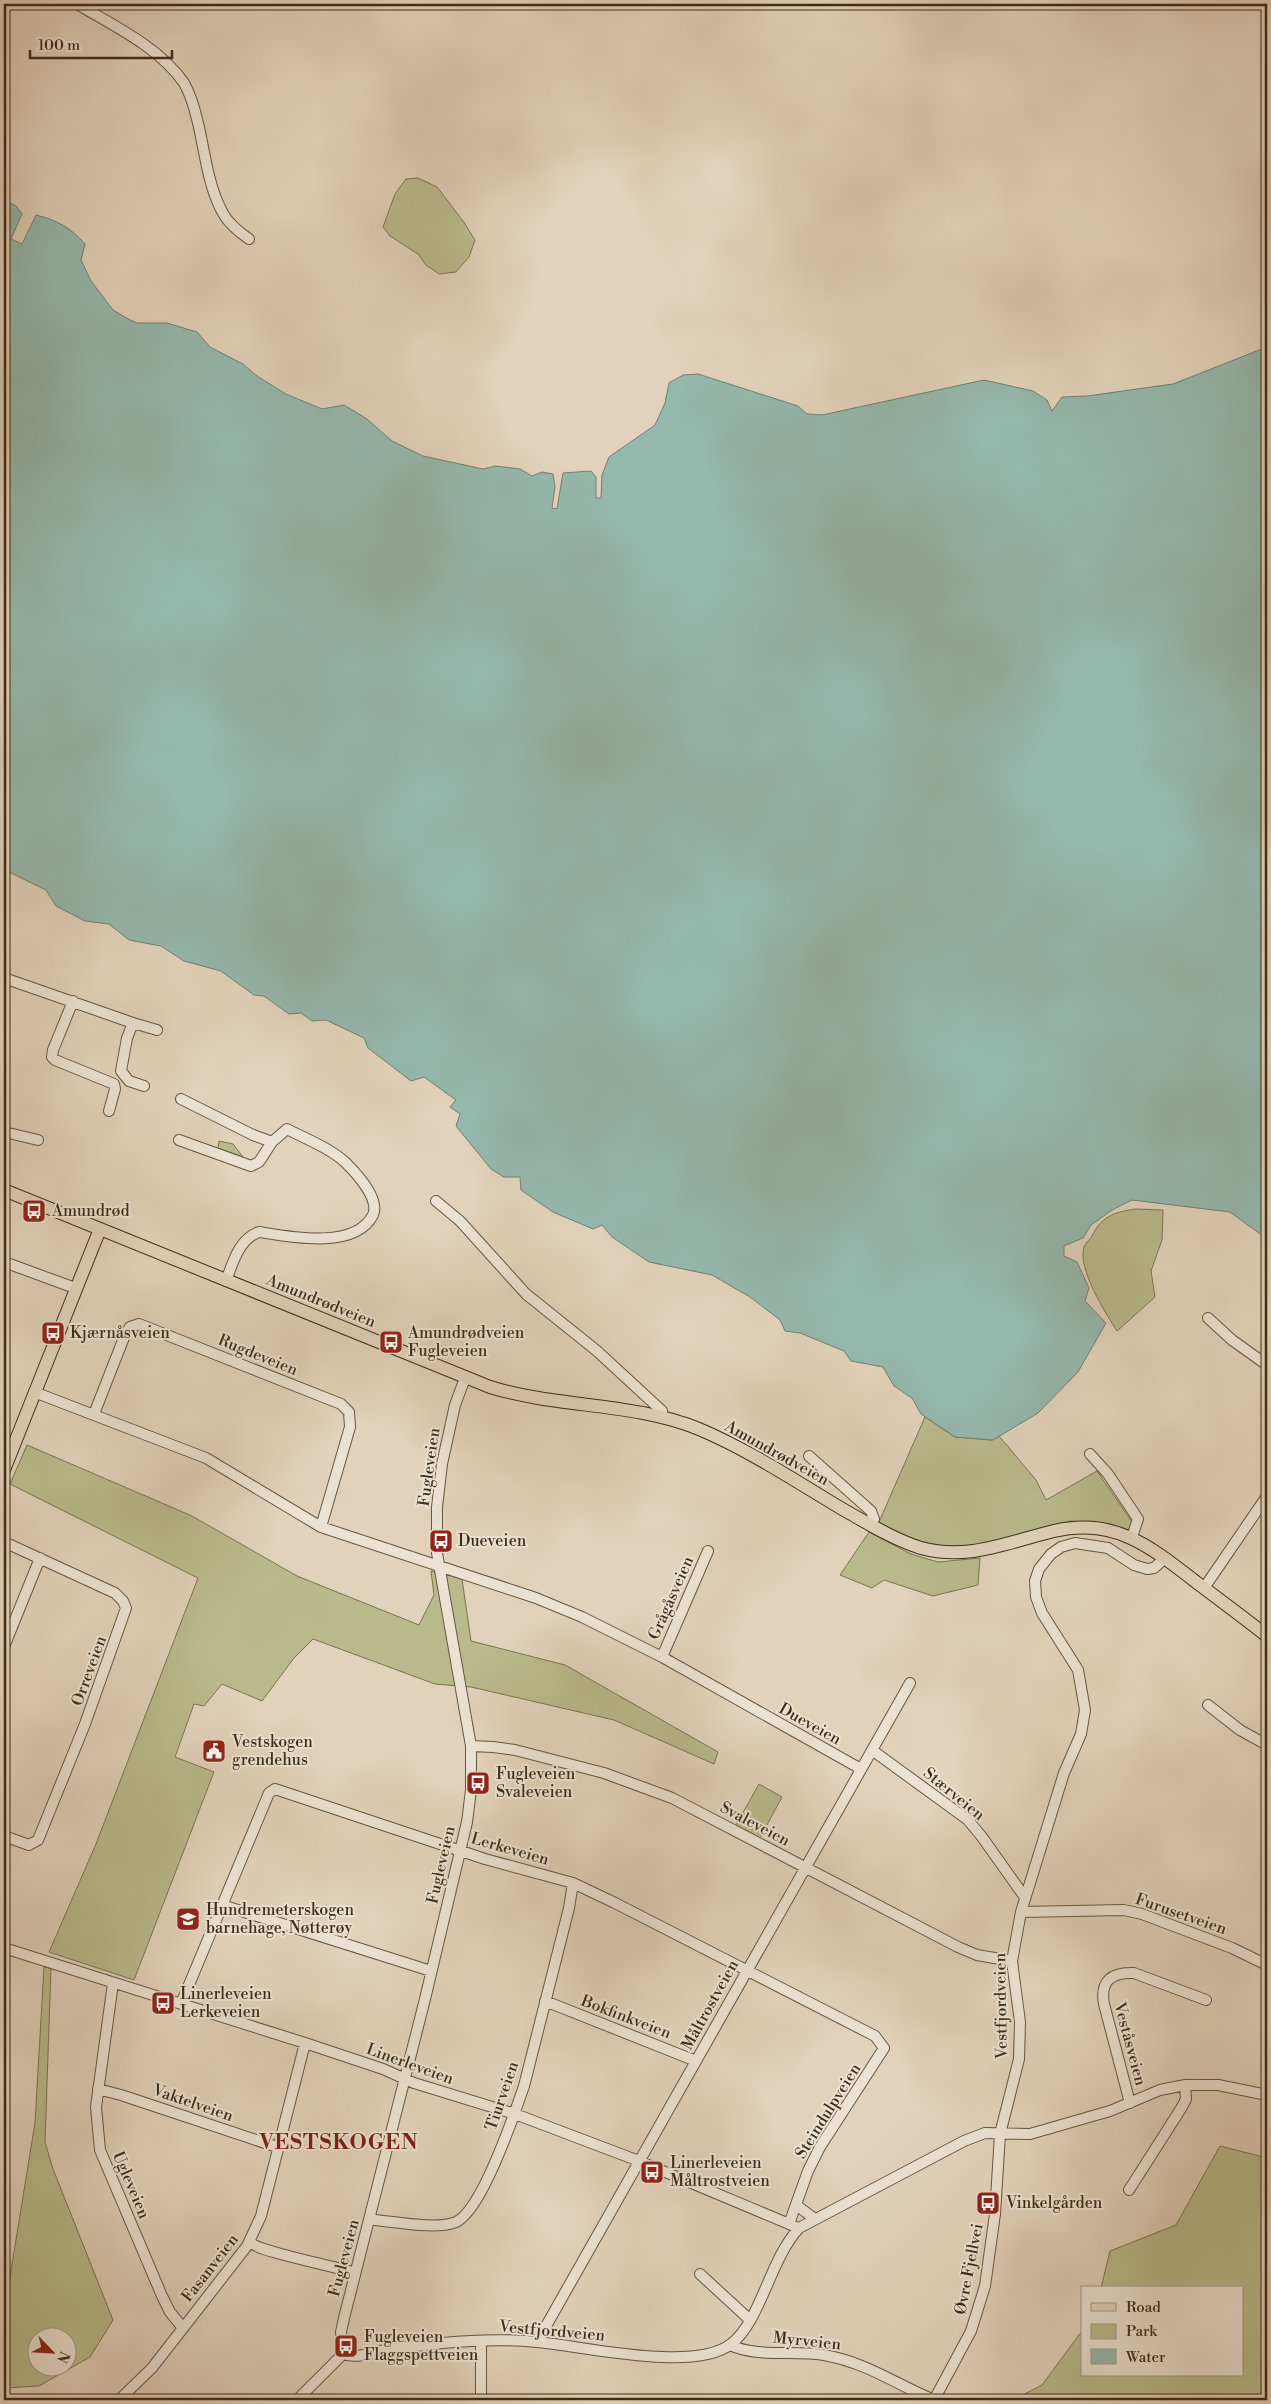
<svg xmlns="http://www.w3.org/2000/svg" width="1271" height="2404" font-family="'Libre Bodoni',serif">
  <style>
    .green { fill: #b9ba8c; stroke: #7b7452; fill-rule: evenodd }
    .water { fill: #95b8ad; stroke: #728072 }
    .lines { fill: none; stroke-linecap: round; stroke-linejoin: round }
    .minor-casing { stroke: #665642; stroke-width: 12 }
    .major-casing { stroke: #3d2d19; stroke-width: 14 }
    .minor { stroke: #ece2d3; stroke-width: 10 }
    .major { stroke: #e2d2bb; stroke-width: 12 }
    .labels { text-anchor: middle; dominant-baseline: central; stroke-width: 4; stroke-linejoin: round; paint-order: stroke }
    .poi-label { font-size: 16px; fill: #3d2d19; stroke: #ece2d3; text-anchor: start }
    .street-label { font-size: 16px; fill: #3d2d19; stroke: #ece2d3 }
    .district-label { font-size: 21px; font-weight: bold; letter-spacing: 1px; fill: #7a1f14; stroke: #ece2d3 }
  </style>
  <rect width="100%" height="100%" fill="#e2d2bb"/>
  <filter id="stains"><feTurbulence type="fractalNoise" baseFrequency=".004" numOctaves="4"/><feColorMatrix values="0 0 0 0 .2 0 0 0 0 .09 0 0 0 0 .02 0 0 0 .5 -.17"/></filter>
  <radialGradient id="worn" r=".72"><stop offset=".6" stop-color="#630" stop-opacity="0"/><stop offset="1" stop-color="#630" stop-opacity=".3"/></radialGradient>
  <path class="green" d="M418 178 437 187 463 221 475 240 469 257 456 272 439 274 426 265 418 254 390 236 383 227 395 194 406 179Z
    M219 1141 233 1144 243 1157 218 1148Z
    M1136 1209 1163 1210 1162 1240 1151 1271 1155 1297 1117 1331C1106 1314 1077 1268 1084 1247 1086 1242 1091 1239 1093 1234 1103 1215 1116 1212 1136 1209Z
    M925 1417 955 1437 992 1440 999 1436 1036 1480 1046 1500 1097 1471 1132 1522 1131 1532 1109 1524 1071 1521 974 1546H943L912 1540 879 1522Z
    M27 1445 192 1516 297 1576 419 1625 434 1595 431 1571 462 1579 471 1641 565 1665 718 1752 714 1764 614 1720 471 1687 435 1684 313 1639 294 1658 262 1701 222 1684 204 1706 194 1704 175 1757 214 1772 134 1980 49 1952 96 1844 198 1578 10 1484Z
    M869 1532 911 1554 938 1562 980 1558 978 1585 933 1596 884 1580 872 1588 840 1575Z
    M759 1784 782 1797 760 1838 736 1825Z
    M44 1967 51 1968 45 2142 53 2169 113 2320 90 2357 39 2386 4 2388V2314L35 2123ZM38 2336H68V2366H38Z
    M1220 2146 1267 2158V2400H1013L1042 2385 1082 2331V2375H1242V2288H1101L1110 2251 1176 2225Z"/>
  <path class="water" d="M4 199 16 206 22 214 11 239 22 244 36 215C57 220 71 228 85 244L81 260 91 281 113 310 130 320 137 323H167L197 332 210 347 243 364 257 376 286 394 322 409 344 405 367 419 392 441 423 456 483 469 495 466 520 469 532 476 542 472 553 474 555 487 552 508 557 509 563 473 591 471 596 477V498H601L602 475 609 457 655 425 665 403 669 383 683 375 698 374 798 406 807 414 822 415 984 380 1033 391 1047 400 1052 411 1062 397 1087 396 1173 384 1267 347V1239L1230 1212 1132 1200 1112 1210 1091 1225 1083 1238 1064 1246V1256L1077 1262 1089 1288 1085 1301 1106 1323 1078 1372 1038 1413 993 1440 955 1437 921 1414 912 1398 894 1386 883 1367 851 1361 844 1351 800 1333 785 1331 780 1320 750 1297 712 1275 649 1262 612 1237 602 1225 593 1229 553 1212 521 1190 520 1177H504L491 1169 456 1126 460 1114 450 1107 456 1100 424 1077 411 1081 368 1048 364 1038 326 1020 312 1021 301 1013 289 1014 264 996 254 995 221 971 184 961 161 946 129 940 109 924 85 921 56 906 46 890 11 873 4 864Z"/>
  <g class="lines">
    <g class="minor-casing">
      <path id="minor" d="M77 4C114 26 159 47 184 83 191 95 195 110 198 123 205 152 208 188 224 215 230 225 239 232 249 239
        M4 978 133 1023 157 1030
        M73 1001 53 1050 52 1057 55 1060 114 1084 115 1089 109 1111
        M133 1023 127 1038 121 1071 129 1081 144 1086
        M181 1099 253 1135 272 1142
        M4 1132 38 1140
        M179 1140 251 1166 259 1162 272 1142 287 1129C306 1139 330 1148 346 1163 357 1174 380 1199 373 1215 355 1250 290 1237 259 1232 239 1239 233 1262 226 1281
        M436 1201 460 1221 526 1294 597 1351 662 1411 663 1418
        M4 1262 75 1288
        M1208 1318 1232 1340 1267 1365
        M34 1392 206 1458 321 1527 536 1598 582 1617 662 1657 861 1769
        M94 1414 125 1335 130 1327 139 1324 341 1404 349 1412 350 1427 321 1527
        M4 1441 13 1446
        M1090 1454 1108 1474 1138 1519 1132 1537
        M809 1456 871 1511 874 1519 871 1526
        M4 1542 115 1593 123 1601 126 1608 85 1724 38 1840 29 1845 4 1836
        M1204 1588 1267 1496
        M4 1647 40 1558
        M662 1657 708 1551
        M1208 1705 1240 1730 1267 1745
        M471 1746 493 1747 515 1750 604 1773 672 1798 958 1947 977 1955 1012 1961
        M872 1750 968 1820 982 1837 1024 1896
        M222 1905 431 1971
        M1021 1912 1124 1910 1142 1914 1232 1948 1267 1965
        M4 1948 305 2043 383 2069 414 2083 515 2114 639 2161 794 2226
        M113 1983 96 2107 100 2150 162 2296 170 2312 183 2328
        M545 2001 696 2061
        M181 2004 264 1805 269 1793 275 1789 485 1859 573 1883 615 1903 875 2036 884 2048 820 2147 808 2171 789 2224
        M98 2089 121 2095 277 2147
        M1130 2103 1104 2004C1100 1981 1111 1972 1134 1973L1206 2000
        M1129 2190 1182 2107 1186 2099 1185 2085
        M796 2205 815 2219
        M370 2218 375 2220C396 2222 437 2230 456 2222 482 2210 514 2115 524 2086L569 1908 573 1883
        M250 2242C258 2252 336 2266 355 2273
        M700 2274 750 2320
        M481 2341V2400
        M537 2342 910 1683
        M730 2345C758 2358 794 2350 824 2355 868 2363 895 2384 934 2400
        M343 2354 341 2332 344 2318 425 1999 467 1822 471 1790V1746L437 1553V1507L442 1464 455 1405 465 1378
        M119 2400 152 2368 247 2246 261 2216 305 2043
        M297 2400 343 2354C359 2359 374 2352 390 2349 408 2347 426 2345 443 2343 474 2340 506 2339 537 2342 583 2346 694 2373 731 2344 761 2321 769 2261 799 2228L964 2141 985 2133 1030 2134 1110 2111 1160 2090 1185 2085H1218L1267 2095
        M934 2400 971 2331 985 2286 995 2214 1000 2134 1019 2059 1020 2022 1012 1961 1021 1912 1064 1773 1081 1734 1085 1710 1078 1670 1042 1613 1036 1597 1035 1581 1039 1569 1051 1554 1061 1547 1075 1543 1108 1548 1134 1565 1147 1569 1154 1568 1165 1558"/>
    </g>
    <g class="major-casing">
      <path id="major" d="M4 1190 490 1387C558 1408 632 1402 699 1429 749 1450 797 1482 844 1510 869 1524 893 1539 921 1548 968 1561 1008 1542 1054 1531 1115 1517 1151 1547 1196 1582 1220 1600 1244 1618 1267 1636
        M4 1470 100 1229"/>
    </g>
    <use href="#minor" class="minor"/>
    <use href="#major" class="major"/>
  </g>
  <defs>
    <g id="bus-square" transform="scale(1.25)"><rect x="-9" y="-9" width="18" height="18" rx="4" fill="#8f2418" stroke="#ece2d3"/><path d="M-5-6H5V4H4V6H2V4H-2V6H-4V4H-5ZM-3.5-4V0h7V-4ZM-3.5 1.2v1.5H-2V1.2ZM2 1.2v1.5H3.5V1.2Z" fill="#fff"/></g>
    <g id="civic-square" transform="scale(1.25)"><rect x="-9" y="-9" width="18" height="18" rx="4" fill="#8f2418" stroke="#ece2d3"/><path d="M-.6-6.5H3V-4.5H.6V-3L4-1V1h2V6H-6V1h2V-1L-.6-3ZM-1.2 2.5V6h2.4V2.5Z" fill="#fff"/></g>
    <g id="school-square" transform="scale(1.25)"><rect x="-9" y="-9" width="18" height="18" rx="4" fill="#8f2418" stroke="#ece2d3"/><path d="M0-5L7-2L0 1L-7-2ZM-4 1L0 2.5L4 1V4Q0 6-4 4Z" fill="#fff"/></g>
  </defs>
  <g fill-rule="evenodd">
    <use href="#bus-square" x="34" y="1211"/>
    <use href="#bus-square" x="53" y="1333"/>
    <use href="#bus-square" x="391" y="1342"/>
    <use href="#bus-square" x="441" y="1541"/>
    <use href="#civic-square" x="214" y="1751"/>
    <use href="#bus-square" x="478" y="1783"/>
    <use href="#school-square" x="188" y="1919"/>
    <use href="#bus-square" x="163" y="2003"/>
    <use href="#bus-square" x="652" y="2172"/>
    <use href="#bus-square" x="988" y="2203"/>
    <use href="#bus-square" x="346" y="2346"/>
  </g>
  <g class="labels">
    <g class="poi-label">
      <text x="52" y="1211">Amundrød</text>
      <text x="70" y="1333">Kjærnåsveien</text>
      <text x="408" y="1333">Amundrødveien<tspan x="408" dy="18">Fugleveien</tspan></text>
      <text x="458" y="1541">Dueveien</text>
      <text x="232" y="1742">Vestskogen<tspan x="232" dy="18">grendehus</tspan></text>
      <text x="496" y="1774">Fugleveien<tspan x="496" dy="18">Svaleveien</tspan></text>
      <text x="206" y="1910">Hundremeterskogen<tspan x="206" dy="18">barnehage, Nøtterøy</tspan></text>
      <text x="180" y="1994">Linerleveien<tspan x="180" dy="18">Lerkeveien</tspan></text>
      <text x="670" y="2163">Linerleveien<tspan x="670" dy="18">Måltrostveien</tspan></text>
      <text x="1006" y="2203">Vinkelgården</text>
      <text x="364" y="2337">Fugleveien<tspan x="364" dy="18">Flaggspettveien</tspan></text>
    </g>
    <g class="street-label">
      <text transform="translate(321 1301) rotate(22)">Amundrødveien</text>
      <text transform="translate(258 1355) rotate(22)">Rugdeveien</text>
      <text transform="translate(777 1453) rotate(29)">Amundrødveien</text>
      <text transform="translate(429 1467) rotate(-82)">Fugleveien</text>
      <text transform="translate(671 1598) rotate(-66)">Grågåsveien</text>
      <text transform="translate(89 1671) rotate(-70)">Orreveien</text>
      <text transform="translate(810 1724) rotate(29)">Dueveien</text>
      <text transform="translate(954 1794) rotate(39)">Stærveien</text>
      <text transform="translate(755 1824) rotate(28)">Svaleveien</text>
      <text transform="translate(510 1849) rotate(16)">Lerkeveien</text>
      <text transform="translate(441 1865) rotate(-77)">Fugleveien</text>
      <text transform="translate(1181 1914) rotate(19)">Furusetveien</text>
      <text transform="translate(710 2005) rotate(-61)">Måltrostveien</text>
      <text transform="translate(1001 2006) rotate(-91)">Vestfjordveien</text>
      <text transform="translate(626 2017) rotate(21)">Bokfinkveien</text>
      <text transform="translate(1130 2044) rotate(75)">Veståsveien</text>
      <text transform="translate(410 2064) rotate(20)">Linerleveien</text>
      <text transform="translate(502 2096) rotate(-71)">Tiurveien</text>
      <text transform="translate(193 2103) rotate(19)">Vaktelveien</text>
      <text transform="translate(828 2111) rotate(-58)">Steindulpveien</text>
      <text transform="translate(131 2185) rotate(67)">Ugleveien</text>
      <text transform="translate(344 2258) rotate(-75)">Fugleveien</text>
      <text transform="translate(210 2268) rotate(-52)">Fasanveien</text>
      <text transform="translate(969 2269) rotate(-79)">Øvre Fjellvei</text>
      <text transform="translate(552 2331) rotate(5)">Vestfjordveien</text>
      <text transform="translate(807 2341) rotate(6)">Myrveien</text>
    </g>
    <g class="district-label">
      <text x="339" y="2143">VESTSKOGEN</text>
    </g>
  </g>
  <rect width="1271" height="2404" fill="none" stroke="#e2d2bb" stroke-width="20"/>
  <rect x="5" y="5" width="1261" height="2394" fill="none" stroke="#3d2d19" stroke-width="2.5"/>
  <rect x="10" y="10" width="1251" height="2384" fill="none" stroke="#3d2d19"/>
  <rect x="1081" y="2286" width="162" height="90" fill="#ece2d3" stroke="#a69a89"/>
  <rect x="1091" y="2303" width="25" height="8" fill="#e2d2bb" stroke="#a69a89"/>
  <text x="1126" y="2312" font-size="15" fill="#3d2d19">Road</text>
  <rect x="1091" y="2324" width="25" height="15" fill="#b9ba8c" stroke="#a69a89"/>
  <text x="1126" y="2336" font-size="15" fill="#3d2d19">Park</text>
  <rect x="1091" y="2349" width="25" height="15" fill="#95b8ad" stroke="#a69a89"/>
  <text x="1126" y="2362" font-size="15" fill="#3d2d19">Water</text>
  <g transform="translate(52 2352) rotate(115)"><circle r="24" fill="#ece2d3" stroke="#a69a89"/>
  <path d="M0-4L9 19L0 12L-9 19Z" fill="#8f2418"/>
  <text y="-8" font-size="14" font-weight="bold" text-anchor="middle" fill="#3d2d19">N</text>
  </g>
  <path d="M30 50v8h142v-8" fill="none" stroke="#3d2d19" stroke-width="2.5"/>
  <text x="38" y="50" font-size="15" fill="#3d2d19" stroke="#ece2d3" stroke-width="4" paint-order="stroke">100 m</text>
  <rect width="100%" height="100%" filter="url(#stains)"/>
  <rect width="100%" height="100%" fill="url(#worn)"/>
</svg>
